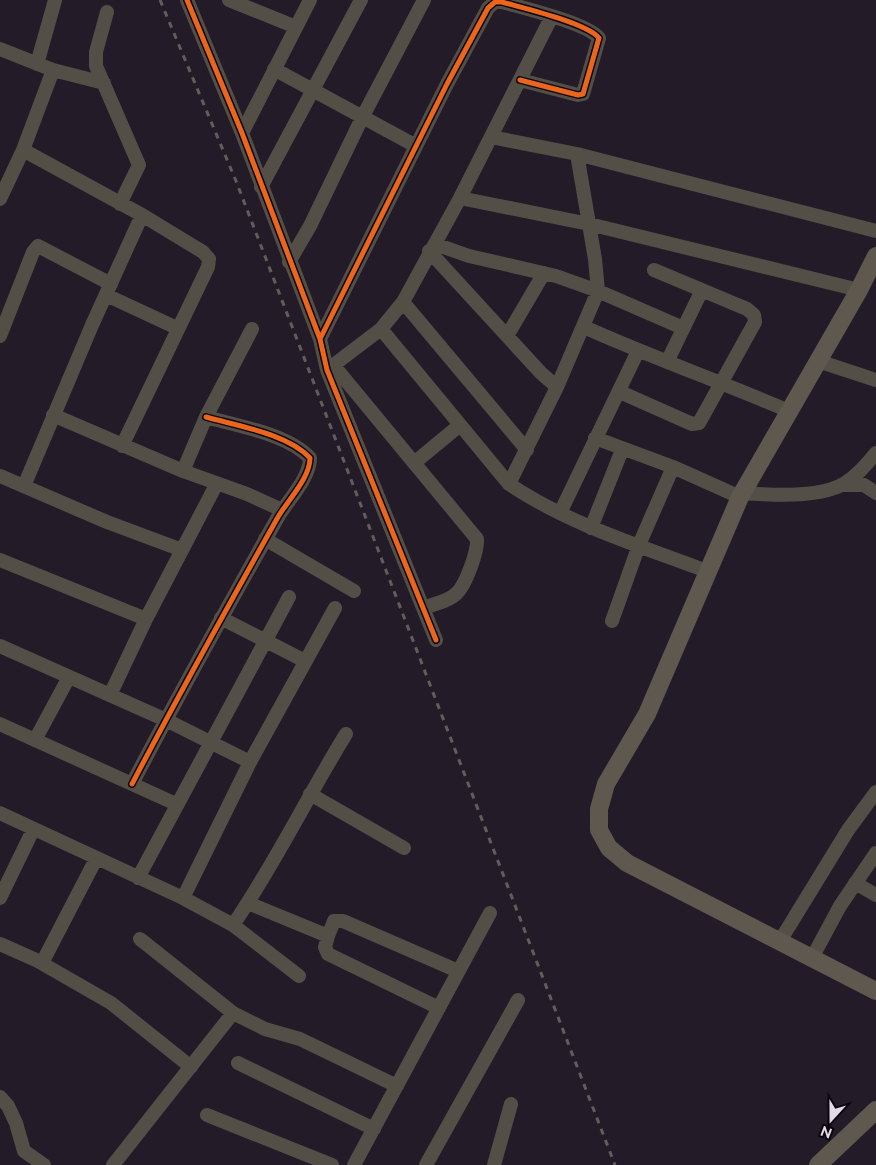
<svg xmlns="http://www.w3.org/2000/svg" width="876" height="1165" font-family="Raleway,sans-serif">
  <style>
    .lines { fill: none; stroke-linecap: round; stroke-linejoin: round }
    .minor { stroke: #534f47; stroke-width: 14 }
    .major { stroke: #5e584f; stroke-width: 18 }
    .rail { stroke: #625d5b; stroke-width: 3; stroke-dasharray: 6 6; stroke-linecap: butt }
    .cycleway-casing { stroke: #0b060e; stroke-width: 8 }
    .cycleway { stroke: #eb651d; stroke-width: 5 }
  </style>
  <rect width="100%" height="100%" fill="#231c28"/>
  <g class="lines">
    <path class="minor" d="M187 0 242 133 320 339 327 370 436 640
      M229 0 296 27
      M107 12 96 52V66L139 165 120 204
      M0 49 53 70 104 83
      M37 64 55 0
      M274 69 416 146
      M242 133 310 0
      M491 137 577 154 876 231
      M23 150 142 215 203 252 209 259 208 267 122 446
      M261 187 361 0
      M460 198 589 224 859 290
      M0 199 23 150 53 70
      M435 244 469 256 556 276 598 291 683 328
      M429 251 541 373 557 387
      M289 262 310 226 362 118 424 0
      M106 295 177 328
      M403 302 527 450
      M584 327C651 357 721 382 789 411
      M381 329 509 484C570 525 641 546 709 572
      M0 336 33 252 38 246 111 284
      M507 336 544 273
      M320 339 447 84 488 8 495 2H502C523 8 587 23 599 38L583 94 578 95 520 80
      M818 361 876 380
      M667 362 702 290
      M334 366 477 539C478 551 466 584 457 593 449 601 435 604 425 607
      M327 370 381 329 403 302 460 198 552 16
      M620 392 692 424 699 423 755 322 754 315 747 309 654 270
      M53 415 183 471 247 494 282 510
      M595 438 673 467 740 497
      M414 463 460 425
      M183 471 206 417 252 329
      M0 476 107 522 182 550
      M509 484 557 387 598 291 595 259 577 154
      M841 485H864L876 493
      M24 486 92 325 142 215
      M742 493C771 495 815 498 842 485 856 477 866 465 876 453
      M560 513 638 351
      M591 528 622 450
      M265 539 354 591
      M0 560 146 619
      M221 618 305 661
      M612 621 639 545 673 467
      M0 646 166 720 250 762
      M110 695 146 619 216 485
      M0 724 176 804
      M35 740 69 677
      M132 784C179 694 228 606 278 517 288 500 310 478 310 458 288 434 238 426 206 417
      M310 794 404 848
      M0 813 183 898 233 925 299 976
      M138 878 289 597
      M855 883 876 895
      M0 898 33 830
      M183 898 250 762 335 608
      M248 903 328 936 334 921H343L458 971
      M233 925C275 864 307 797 346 734
      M328 936 325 947 328 954 439 1008
      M140 939 233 1013 265 1029 300 1039 397 1086
      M780 941 848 830 876 792
      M0 944 36 960 111 1003 191 1067
      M812 958 840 906 876 853
      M42 963 96 859
      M238 1063 374 1129
      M0 1097 8 1106 16 1123 24 1151 44 1165
      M207 1115 332 1165
      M113 1165 233 1013
      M354 1165 490 913
      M426 1165 518 1000
      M494 1165 511 1104"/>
    <path class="major" d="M876 256 859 290 740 497 647 714 606 784 599 809V830L609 848 627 863 876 991
      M818 1165 876 1110"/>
    <path class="rail" d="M160 0 236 181 615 1165"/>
    <g class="cycleway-casing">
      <path id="cycleway" d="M187 0 242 133 320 339 327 370 436 640
        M320 339 447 84 488 8 495 2H502C523 8 587 23 599 38L583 94 578 95 520 80
        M132 784C179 694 228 606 278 517 288 500 310 478 310 458 288 434 238 426 206 417"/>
    </g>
    <use href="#cycleway" class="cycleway"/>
  </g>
  <g transform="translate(831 1120) rotate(201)" stroke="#0b060e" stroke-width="4" paint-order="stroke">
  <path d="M0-4L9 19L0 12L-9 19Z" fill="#e2dae8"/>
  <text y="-8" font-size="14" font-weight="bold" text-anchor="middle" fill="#e2dae8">N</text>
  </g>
</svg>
